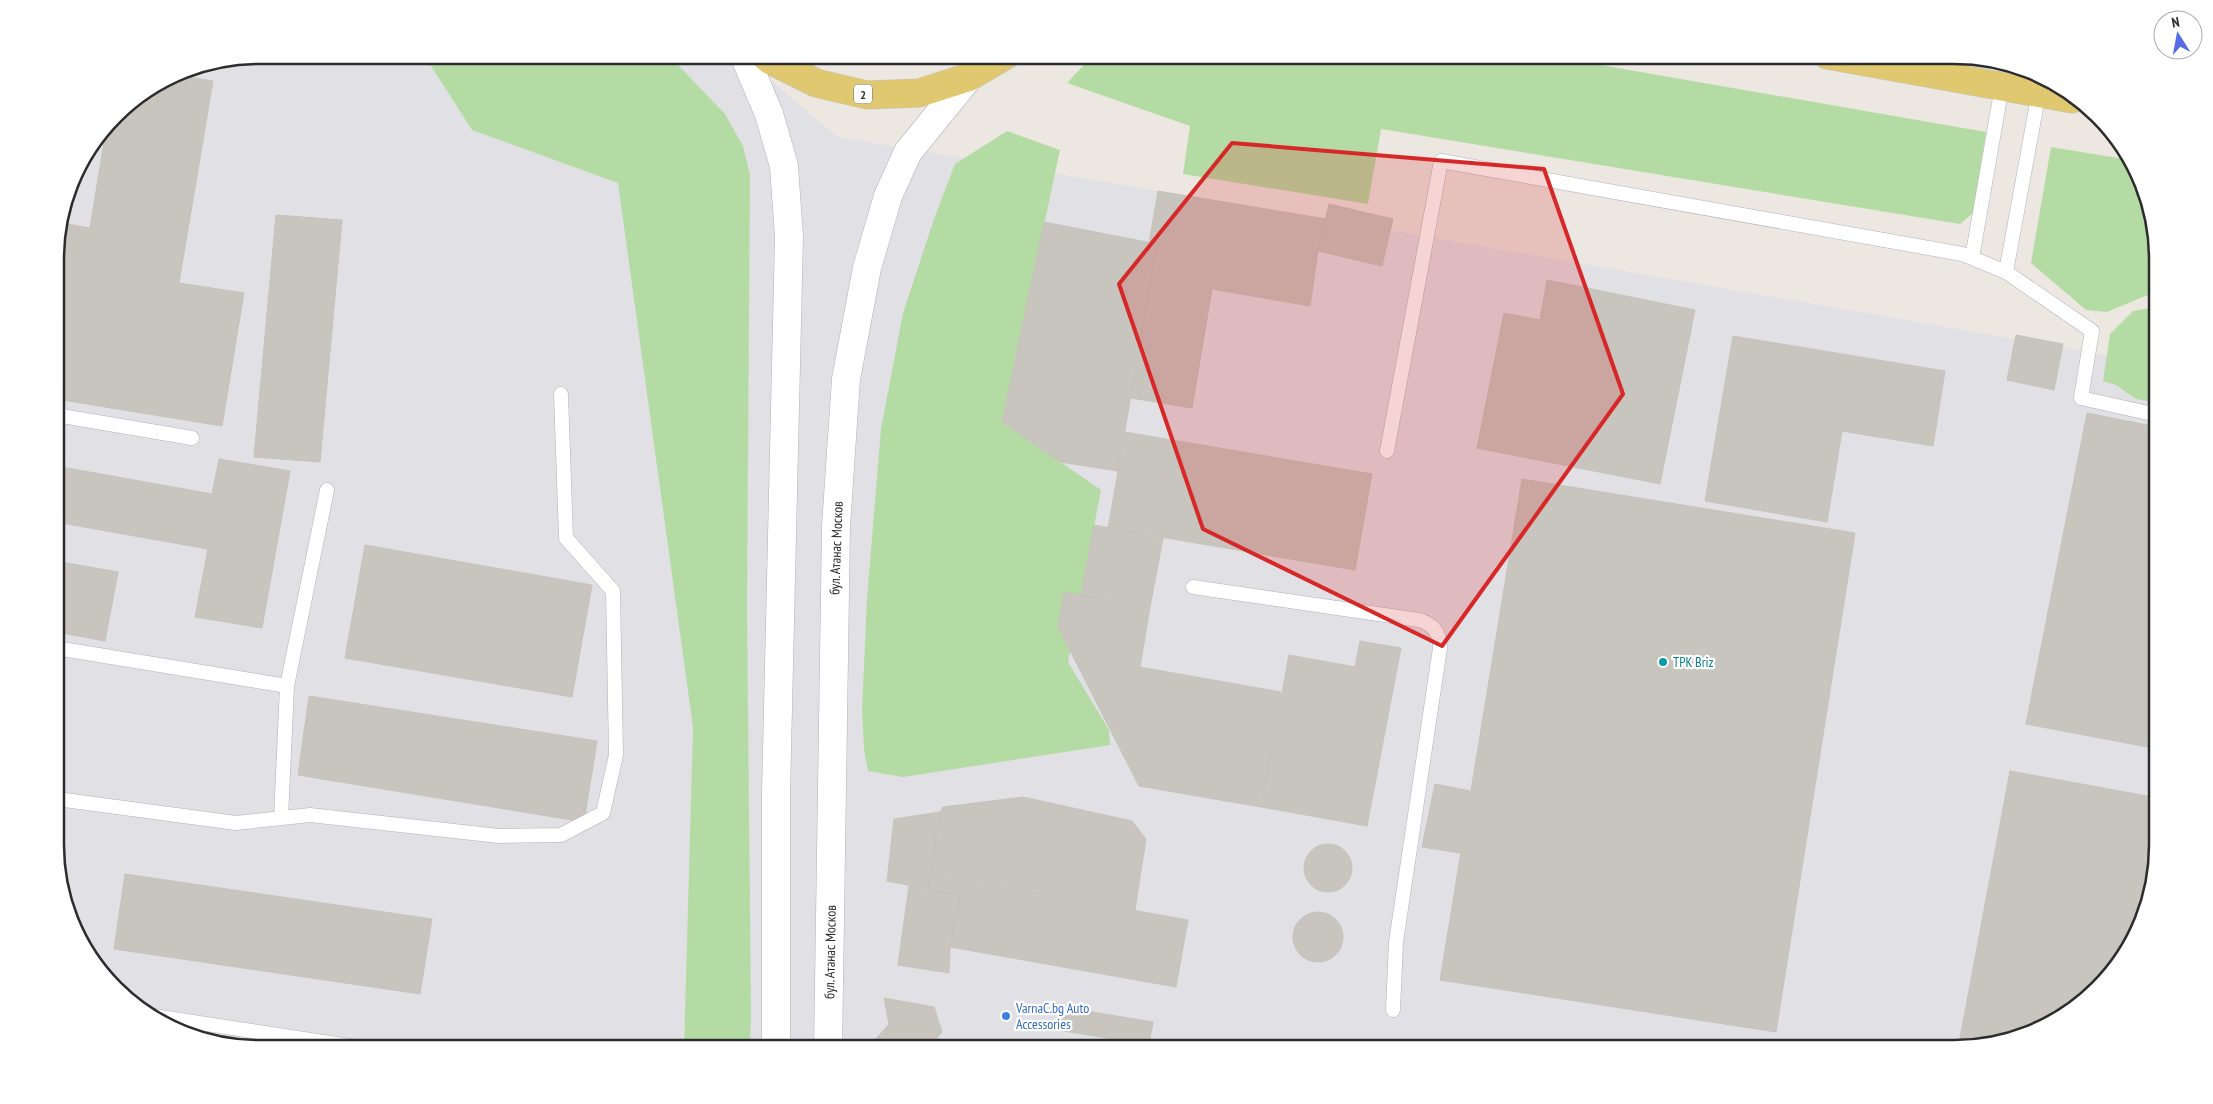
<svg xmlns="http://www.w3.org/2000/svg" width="2213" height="1104" font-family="'PT Sans Narrow',sans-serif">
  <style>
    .industrial { fill: #e1e0e5 }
    .green { fill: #b5dba4 }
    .building { fill: #c8c5be; stroke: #c7c3ba }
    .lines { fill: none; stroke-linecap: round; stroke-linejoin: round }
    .lane-casing { stroke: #b0b2ba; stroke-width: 15 }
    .secondary-casing { stroke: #b0b2ba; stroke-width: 29 }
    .primary-casing { stroke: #c4c4c4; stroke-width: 29 }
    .lane { stroke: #fff; stroke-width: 14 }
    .secondary { stroke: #fff; stroke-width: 28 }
    .primary { stroke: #e0c871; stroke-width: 28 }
    .marked { fill: #d62828; fill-opacity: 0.2; stroke: #d62828; stroke-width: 4; stroke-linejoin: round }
    .culture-dot { fill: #0f9aa8; stroke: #fff; stroke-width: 2 }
    .shop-dot { fill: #3f7fe0; stroke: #fff; stroke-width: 2 }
    .labels { text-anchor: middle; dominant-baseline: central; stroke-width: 4.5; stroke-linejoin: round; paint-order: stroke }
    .shield { fill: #fff; stroke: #6b6b6b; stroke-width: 1 }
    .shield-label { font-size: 12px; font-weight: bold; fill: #2c2c2c }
    .street-label { font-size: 14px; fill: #2c2c2c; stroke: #fff }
    .culture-label { font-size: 14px; fill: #0d838f; stroke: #fff; text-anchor: start }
    .shop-label { font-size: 14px; fill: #366cbe; stroke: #fff; text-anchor: start }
    .rim { fill: none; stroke: #2c2c2c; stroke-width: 2.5 }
  </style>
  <rect width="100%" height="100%" fill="#ece7e0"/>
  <path class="industrial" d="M259 55H741L837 137 1326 219 2157 364 2158 845 2137 935 2107 980 2067 1015 2019 1038 1967 1049H259L169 1028 97 969 70 923 57 872 55 245 76 169 124 106 181 70Z"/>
  <path class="green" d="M424 55H671L677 64 725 114 743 146 750 175 747 606 751 1012 750 1049H684L693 727 618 183 472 130Z
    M841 55H931L922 59 855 60Z
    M1093 55H1543L1986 132 1973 213 1960 224 1381 129 1368 204 1183 174 1190 126 1067 83Z
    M1007 131 1060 150 1002 422 1101 490 1068 662 1109 730 1110 745 903 777 868 771 864 749 862 710 867 598 881 429 903 313 935 216 955 164Z
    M2051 147 2130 160 2143 181 2156 233V293L2150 294 2107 312 2086 310 2031 263Z
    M2156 307 2157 403 2136 399 2116 385 2103 381 2110 334 2133 311Z"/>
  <path class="building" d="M174 75 213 81 179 283 244 293 222 426 56 399 55 245 62 223 90 228 106 130 124 106Z
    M1158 191 1326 219 1318 251 1310 306 1212 289 1192 408 1131 398 1157 244 1149 243Z
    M1329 204 1393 219 1382 266 1318 251Z
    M276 215 342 220 320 462 254 457Z
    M1044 222 1157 244 1118 471 1060 462 1002 422Z
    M1547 280 1695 310 1660 484 1477 448 1504 313 1540 320Z
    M2016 335 2063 344 2054 390 2007 380Z
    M1733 336 1945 371 1933 446 1842 431 1827 522 1705 501Z
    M2087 413 2157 427 2158 749 2026 724Z
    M1125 432 1372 474 1355 570 1108 528Z
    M219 459 290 471 262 628 195 617 208 549 56 522V466L212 494Z
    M1522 479 1855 533 1776 1032 1440 980Z
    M1094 525 1163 538 1150 607 1081 595Z
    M365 545 592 585 572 697 345 658Z
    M56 561 118 572 105 641 56 632Z
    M1064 592 1150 607 1140 667 1281 692 1261 807 1139 786 1058 627Z
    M1360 641 1401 648 1367 826 1261 807 1289 655 1355 667Z
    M309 696 597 741 584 822 298 775Z
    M2010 771 2158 798V845L2137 935 2107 980 2067 1015 2019 1038 1958 1049Z
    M1435 784 1470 791 1460 853 1422 847Z
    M1023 797 1132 821 1146 839 1135 910 930 874 940 812 943 807Z
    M940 812 928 889 887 881 894 819Z
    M1304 868a24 24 0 1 1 48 0a24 24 0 1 1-48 0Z
    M125 874 432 919 420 994 114 949Z
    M930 874 1188 920 1176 987 950 947 960 895 928 889Z
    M909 886 960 895 950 947 949 973 898 965Z
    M1293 937a25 25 0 1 1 50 0a25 25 0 1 1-50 0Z
    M884 998 934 1007 942 1032 927 1049 874 1041 889 1024Z
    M1062 1007 1153 1022 1149 1045 1058 1030Z"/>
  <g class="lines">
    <g class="lane-casing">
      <path id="lane" d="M1972 258 2006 272 2039 92
        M2006 272 2092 331 2081 398 2157 415
        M56 415 192 438
        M1387 451 1441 161 1962 254 1972 258 2002 86
        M1193 587 1419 620C1433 624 1440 633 1440 648L1396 942 1393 1010
        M56 648 287 686
        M57 799 236 823 310 815 499 836 561 835 603 813 616 755 613 591 566 538 561 394
        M281 818 287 686 327 490
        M154 1016 369 1049"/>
    </g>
    <g class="secondary-casing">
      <path id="secondary" d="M744 55 769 114 784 166 789 237 776 793V1049
        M828 1049 836 526 846 379 867 268 888 196 908 152 969 77"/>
    </g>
    <g class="primary-casing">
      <path id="primary" d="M764 55 770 60 816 83 867 95 919 93 969 77 1006 55
        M1827 55 2072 99"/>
    </g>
    <use href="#lane" class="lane"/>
    <use href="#secondary" class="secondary"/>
    <use href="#primary" class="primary"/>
  </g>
  <path class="marked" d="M1232 143 1544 169 1623 394 1442 646 1203 529 1119 284Z"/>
  <circle class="culture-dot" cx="1663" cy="662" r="5"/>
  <circle class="shop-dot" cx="1006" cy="1016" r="5"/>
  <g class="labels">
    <rect class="shield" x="854" y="84.5" width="18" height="19" rx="4"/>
    <g class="shield-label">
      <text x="863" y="94">2</text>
    </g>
    <g class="street-label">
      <text transform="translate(836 548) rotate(-88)">бул. Атанас Москов</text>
      <text transform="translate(830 952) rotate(-89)">бул. Атанас Москов</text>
    </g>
    <g class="culture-label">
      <text x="1673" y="662">TPK Briz</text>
    </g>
    <g class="shop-label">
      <text x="1016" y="1008">VarnaC.bg Auto<tspan x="1016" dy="16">Accessories</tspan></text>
    </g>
  </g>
  <path d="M0 0H2213V1104H0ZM259 64H1954A195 195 0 0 1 2149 259V845A195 195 0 0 1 1954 1040H259A195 195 0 0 1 64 845V259A195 195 0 0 1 259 64Z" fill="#fff" fill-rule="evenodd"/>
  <path class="rim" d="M259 64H1954A195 195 0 0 1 2149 259V845A195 195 0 0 1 1954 1040H259A195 195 0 0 1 64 845V259A195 195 0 0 1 259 64Z"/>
  <g transform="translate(2178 35) rotate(349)"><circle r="24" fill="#ffffff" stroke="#ababab"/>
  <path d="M0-4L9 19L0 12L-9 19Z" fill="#556ce4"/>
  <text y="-8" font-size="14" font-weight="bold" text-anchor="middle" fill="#2c2c2c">N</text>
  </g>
</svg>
